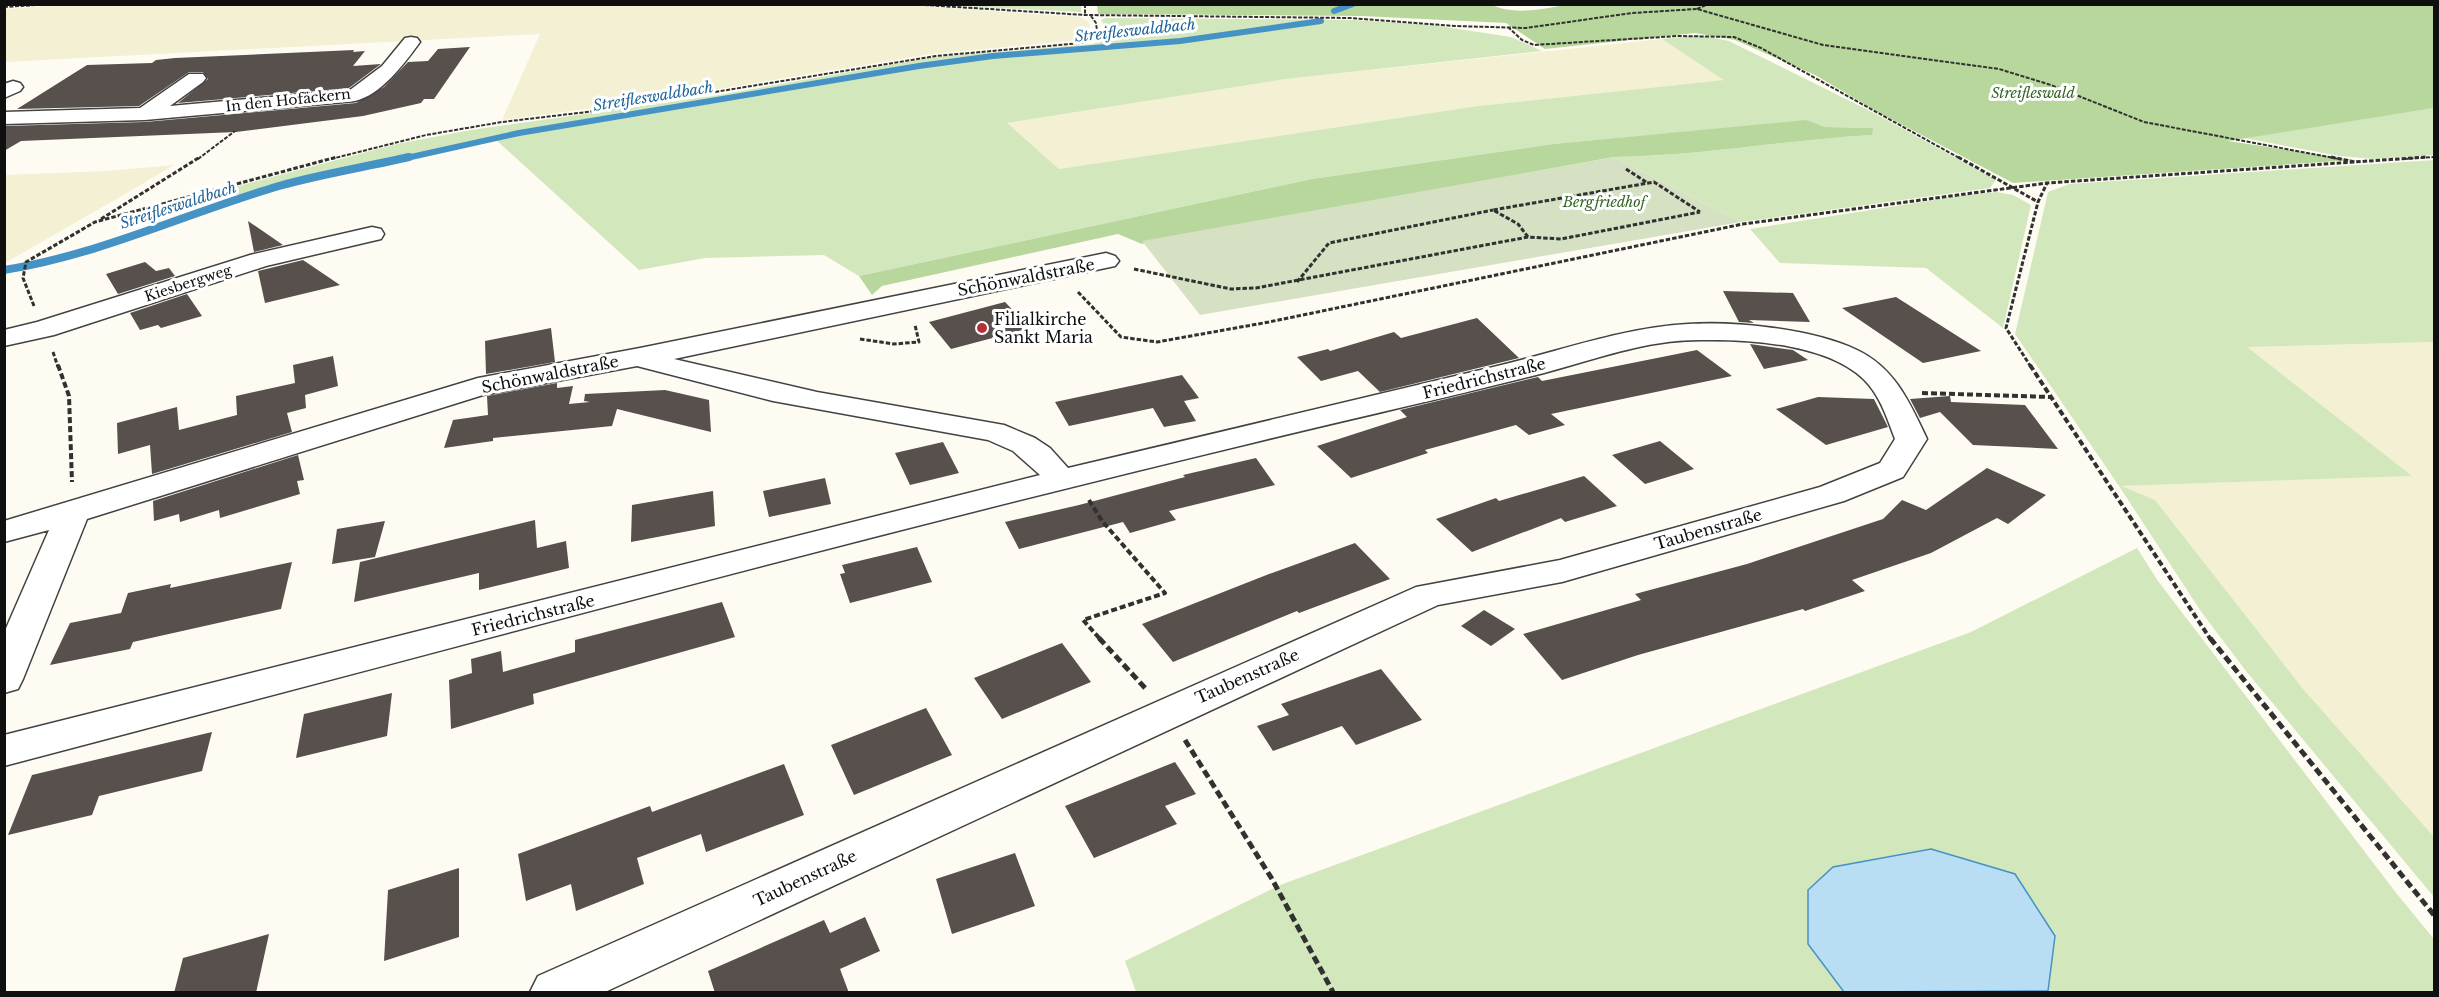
<svg xmlns="http://www.w3.org/2000/svg" width="2439" height="997" font-family="'Libre Baskerville',serif">
  <style>
    .farmland { fill: #f3f0d3 }
    .green { fill: #d3e7bd }
    .forest { fill: #b7d79d }
    .cemetery { fill: #d6e0c3 }
    .water { fill: #b9ddf3; stroke: #4592c5; stroke-width: 1.5 }
    .lines { fill: none; stroke-linecap: round; stroke-linejoin: round }
    .stream-far1 { stroke: #4592c5; stroke-width: 6 }
    .stream { stroke: #4592c5; stroke-width: 8 }
    .building { fill: #57504c }
    .minor-casing { stroke: #424242; stroke-width: 3 }
    .path-far3 { stroke: #313131; stroke-width: 2; stroke-dasharray: 4 1.5; stroke-linecap: butt }
    .path-far2 { stroke: #313131; stroke-width: 3; stroke-dasharray: 4.5 2; stroke-linecap: butt }
    .path-far1 { stroke: #313131; stroke-width: 4; stroke-dasharray: 6 3; stroke-linecap: butt }
    .path { stroke: #313131; stroke-width: 5; stroke-dasharray: 8 4; stroke-linecap: butt }
    .minor { fill: #fff; fill-rule: evenodd }
    .poi-dot { fill: #b72f35; stroke: #fff; stroke-width: 2 }
    .labels { text-anchor: middle; dominant-baseline: central; stroke-width: 6; stroke-linejoin: round; paint-order: stroke }
    .far-park-label { font-size: 14px; font-style: italic; fill: #306323; stroke: #fff }
    .far-street-label { font-size: 14px; fill: #0f0f0f; stroke: #fff }
    .far-water-label { font-size: 15px; font-style: italic; fill: #1f649a; stroke: #fff }
    .street-label { font-size: 16px; fill: #0f0f0f; stroke: #fff }
    .poi-label { font-size: 16px; fill: #0f0f0f; stroke: #fff; text-anchor: start }
  </style>
  <rect width="100%" height="100%" fill="#fefcf2"/>
  <path class="farmland" d="M73 4H888L1080 17 1089 22 1091 32 1088 37 1080 40 931 54 646 101 502 120 540 34 5 62V9Z
    M1662 39 1726 80 1478 106 1059 169 1006 123 1286 79Z
    M174 165 132 190 5 263V175L107 171Z
    M2434 342V837L2119 486 2411 476 2246 347Z"/>
  <path class="green" d="M938 5H1081V12Z
    M1106 18 1355 20 1432 25 1511 37 1542 51 1286 79 1007 123 1059 169 1478 106 1724 80 1662 39 1699 35 1729 41 1874 113 1996 180 1990 188 1741 222 1614 157C1701 156 1785 140 1871 135L1873 128 1825 127 1806 121 1553 144 1312 179 859 276 824 255 705 258 639 270 495 139C410 154 325 171 243 198L227 189 397 144 471 130 713 96 934 57 1093 44 1105 38 1106 27 1101 20Z
    M2434 108V155L2374 159 2339 156 2244 138Z
    M2434 160V342L2247 347 2412 476 2121 486 2155 500 2303 689 2434 837V897L2246 671 2202 613 2119 486 2015 334 2048 192 2069 184Z
    M1997 192 2013 195 2031 205 2003 328 1926 268 1780 263 1750 229 1966 195Z
    M2137 548 2158 581 2397 894 2434 939V992H2045L2048 991 2055 936 1808 944 1844 992H1136L1125 961 1280 885 1971 632Z"/>
  <path class="forest" d="M1490 4C1513 16 1545 9 1569 4L2434 5V108L2228 141 2354 160 2013 183 1878 112 1815 75 1735 40 1695 33 1545 49 1506 23 1362 16 1098 14 1097 5Z
    M1806 120 1825 127 1873 128 1872 135C1785 140 1701 156 1614 157L1142 244 1118 234 882 286 872 295 859 276 1312 179 1553 144Z"/>
  <path class="cemetery" d="M1614 157 1741 222 1200 315 1142 241Z"/>
  <path class="water" d="M1931 849 2015 874 2055 936 2048 991 1844 992 1808 944V890L1833 867Z"/>
  <g class="lines">
    <path class="stream-far1" d="M1334 11 1353 4
      M402 159 519 133 919 66 993 56 1180 41 1321 21"/>
    <path class="stream" d="M4 270C99 255 187 213 279 186 321 174 366 167 409 157"/>
  </g>
  <path class="building" d="M470 47 434 99H424L421 103 363 116 236 132 21 141 4 151V126L145 122 356 103 384 87 408 62 428 61 438 49Z
    M354 50 353 52 365 51 353 66 381 64 349 88 178 103 208 79 203 72H189L139 106 17 109 87 65 152 63 156 60 175 58Z
    M248 221 283 245 254 252Z
    M303 260 340 285 265 303 258 271Z
    M145 262 156 271 169 268 175 276 118 294 106 274Z
    M1723 291 1793 293 1810 322 1749 320 1754 323 1739 322Z
    M187 294 202 316 161 328 158 325 140 330 130 313Z
    M1896 297 1981 351 1923 363 1842 308Z
    M1005 302 1030 328 951 349 929 322Z
    M1477 318 1519 358 1380 392 1358 371 1321 381 1297 357 1328 349 1330 351 1394 332 1401 338Z
    M551 328 555 362 486 374 485 341Z
    M1750 344 1793 350 1808 360 1764 369Z
    M1697 350 1732 376 1551 414 1565 425 1529 435 1516 425 1425 450 1428 453 1351 478 1317 446 1407 417 1400 410 1538 377 1542 381Z
    M333 356 338 386 305 395 306 408 287 413 292 432 152 474 150 445 118 454 117 423 177 407 179 430 237 415 236 396 295 383 293 365Z
    M1182 375 1199 398 1184 401 1196 421 1164 427 1153 408 1069 426 1055 402Z
    M557 383V388L573 386 569 404 590 402 584 401 585 394 665 390 709 400 711 432 617 409 612 426 493 438V441L444 448 453 420 488 415 487 396Z
    M1950 396 1951 402 2025 405 2058 449 1973 445 1940 412 1920 418 1910 399Z
    M1818 397 1874 399 1888 427 1826 445 1776 409Z
    M1660 441 1694 469 1645 484 1612 455Z
    M943 442 959 473 910 485 895 453Z
    M298 455 304 480 297 481 300 494 220 518 219 510 180 522 179 514 154 521 153 501Z
    M1256 458 1275 485 1169 511 1176 520 1130 533 1123 522 1019 549 1005 522 1079 505 1185 477 1183 475Z
    M1987 468 2046 495 2008 524 1997 518 1931 553 1852 580 1865 591 1805 611 1803 609 1638 655 1562 680 1523 634 1641 600 1635 594 1747 564 1883 519 1902 500 1926 510Z
    M1584 476 1617 506 1565 522 1561 518 1472 552 1436 519 1496 498 1499 501Z
    M825 478 831 504 769 517 763 491Z
    M713 491 715 526 631 542 632 505Z
    M535 520 537 548 566 541 569 568 479 590V573L354 602 360 562Z
    M385 521 375 557 332 564 337 529Z
    M1355 543 1390 579 1299 613 1297 611 1173 662 1142 624 1269 574Z
    M917 547 932 582 850 603 840 574 845 573 842 565Z
    M292 562 281 609 133 642 130 649 50 665 70 623 121 613 128 593 171 584 170 588Z
    M722 602 735 637 533 694 534 704 451 729 449 680 472 673 471 659 501 651 503 672 575 652V640Z
    M1484 610 1515 629 1491 646 1461 626Z
    M1062 643 1091 682 1002 719 974 678Z
    M1381 669 1422 720 1356 745 1342 726 1273 751 1257 726 1289 715 1281 704Z
    M392 693 387 736 296 758 304 714Z
    M926 708 952 755 854 795 831 745Z
    M212 732 202 771 99 796 92 815 8 835 32 775Z
    M1175 762 1196 794 1165 806 1177 824 1094 858 1065 806Z
    M784 764 804 815 706 852 701 834 637 858 644 884 576 911 571 884 526 901 518 854 650 806 652 812Z
    M1015 853 1035 906 952 934 936 879Z
    M459 868V937L384 961 388 890Z
    M865 917 880 951 840 969 849 993H715L708 971 824 920 830 933Z
    M269 934 256 993H174L183 958Z"/>
  <g class="lines">
    <g class="minor-casing">
      <path id="minor" d="M411 37 417 38 420 42C405 63 381 95 355 101L145 120 4 124V112L140 108 189 74H203L206 78 203 82 170 106 350 90 382 66 405 38Z
        M13 81 20 83 23 87 20 91 4 98V84Z
        M372 227 381 229 384 234 381 239 266 266 54 335 4 346V330L37 322 250 255Z
        M1106 253 1115 256 1119 261 1115 266 674 359 817 392 1004 425 1035 438 1050 448 1068 468C1209 435 1349 401 1489 368 1555 353 1619 328 1688 324 1737 321 1813 329 1857 350 1895 368 1910 403 1927 439L1903 477 1844 501 1562 582 1438 605 605 992H530L538 976 1416 587 1560 560 1820 487 1880 463 1895 439C1888 421 1882 401 1869 385 1835 344 1750 339 1700 340 1645 340 1596 359 1544 373 1447 398 1349 419 1252 443 835 543 420 657 4 766V735L1040 475 1013 451 988 440 773 401 637 366 483 395 87 519 23 679 18 689 4 693V633L49 530 4 542V521L478 378 640 348Z"/>
    </g>
    <path class="path-far3" d="M908 4 1085 15 1350 18 1455 26 1526 28 1632 13 1697 9 1823 45 1999 69 2051 85 2144 122 2339 159
      M1085 4V15
      M4 7 52 4
      M1697 9 1708 4
      M1508 27 1522 40 1534 45 1678 36 1734 37 1761 48 1961 159
      M198 159 235 131
      M331 159 426 135 502 122 604 110 936 56 1081 43 1098 38 1096 23 1091 16
      M2404 159 2434 157"/>
    <path class="path-far2" d="M1958 157 2038 202
      M2331 157 2355 162
      M1626 169 1646 182
      M101 219 200 157
      M1528 237 1518 224 1493 210 1654 182 1700 212
      M1134 269 1231 289 1256 288 1528 237 1561 239 1700 212
      M1297 282 1329 243 1493 210
      M1078 292 1121 337 1157 342 1269 322 1743 224 2047 183 2427 157
      M34 306 23 278 26 262 95 222 337 157
      M860 339 894 344 919 342 915 325
      M53 352 58 367
      M2031 367 2006 328 2038 202 2047 183"/>
    <path class="path-far1" d="M58 365 69 396 72 482
      M2030 365 2211 640
      M1922 393 2050 397
      M1089 500 1102 521 1165 593 1083 620 1101 640"/>
    <path class="path" d="M1099 638 1146 689
      M2210 638 2434 915
      M1185 740 1272 879 1333 992"/>
    <use href="#minor" class="minor"/>
  </g>
  <circle class="poi-dot" cx="982" cy="328" r="6"/>
  <g class="labels">
    <g class="far-park-label">
      <text x="2033" y="93">Streifleswald</text>
      <text x="1604" y="202">Bergfriedhof</text>
    </g>
    <g class="far-street-label">
      <text transform="translate(288 100) rotate(-6)">In den Hofäckern</text>
      <text transform="translate(188 283) rotate(-18)">Kiesbergweg</text>
    </g>
    <g class="far-water-label">
      <text transform="translate(1135 30) rotate(-6)">Streifleswaldbach</text>
      <text transform="translate(653 96) rotate(-9)">Streifleswaldbach</text>
      <text transform="translate(178 205) rotate(-18)">Streifleswaldbach</text>
    </g>
    <g class="street-label">
      <text transform="translate(1026 277) rotate(-11)">Schönwaldstraße</text>
      <text transform="translate(550 374) rotate(-11)">Schönwaldstraße</text>
      <text transform="translate(1484 378) rotate(-14)">Friedrichstraße</text>
      <text transform="translate(1708 529) rotate(-16)">Taubenstraße</text>
      <text transform="translate(533 615) rotate(-14)">Friedrichstraße</text>
      <text transform="translate(1247 676) rotate(-24)">Taubenstraße</text>
      <text transform="translate(805 878) rotate(-25)">Taubenstraße</text>
    </g>
    <g class="poi-label">
      <text x="994" y="319">Filialkirche<tspan x="994" dy="18">Sankt Maria</tspan></text>
    </g>
  </g>
  <rect width="2439" height="997" fill="none" stroke="#0f0f0f" stroke-width="12"/>
</svg>
